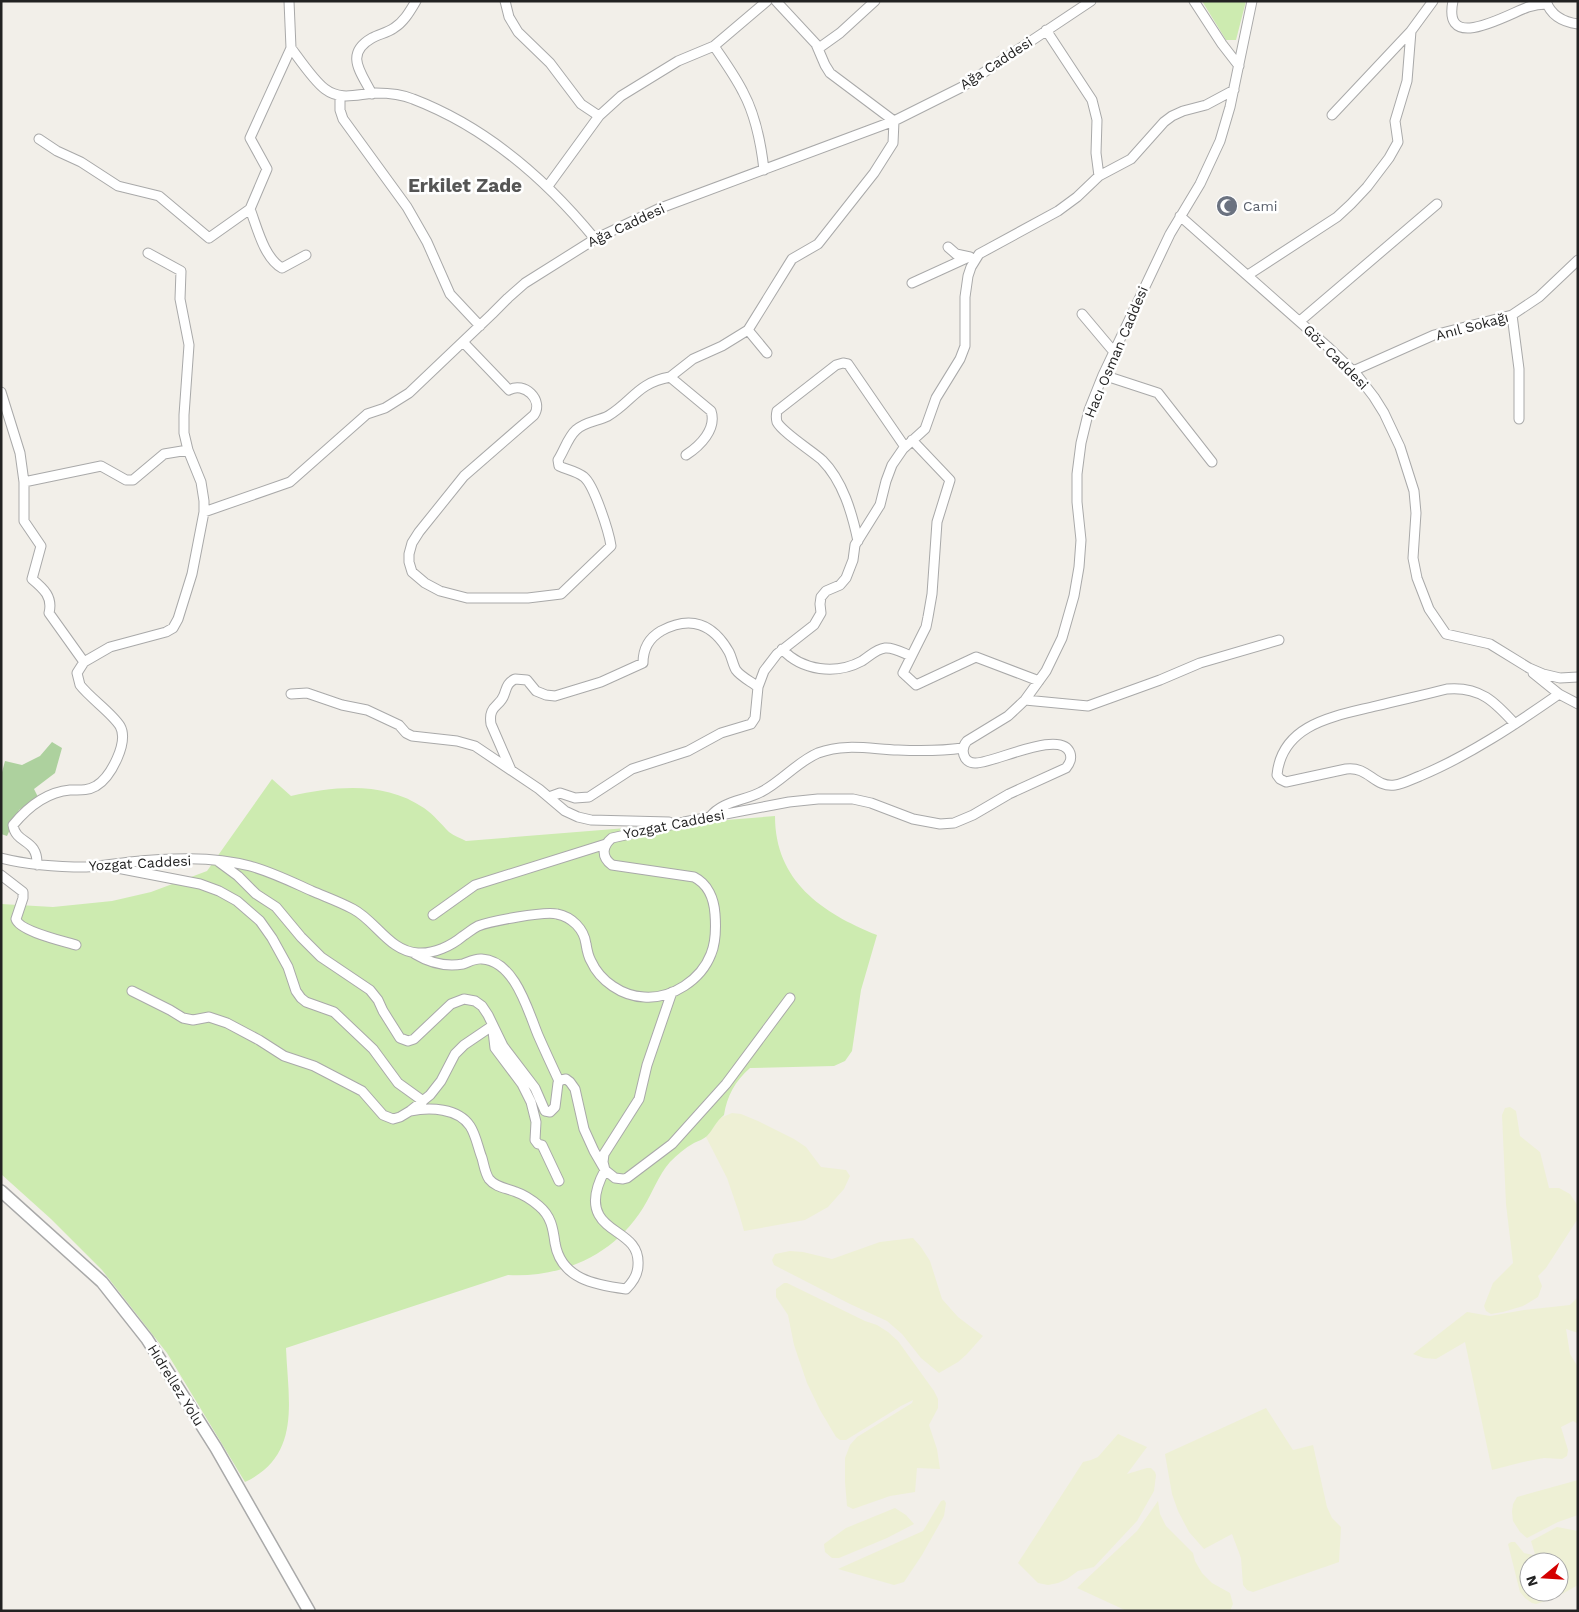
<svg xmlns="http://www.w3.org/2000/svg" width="1579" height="1612" font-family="'Work Sans',sans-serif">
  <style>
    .farmland { fill: #eef0d5; fill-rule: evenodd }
    .grass { fill: #cdebb0 }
    .forest { fill: #add19e }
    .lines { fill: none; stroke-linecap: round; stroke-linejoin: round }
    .minor-casing { stroke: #a9a9a9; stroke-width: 11 }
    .tertiary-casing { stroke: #a9a9a9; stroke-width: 14 }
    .minor { stroke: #fff; stroke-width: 9 }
    .tertiary { stroke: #fff; stroke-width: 11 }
    .labels { text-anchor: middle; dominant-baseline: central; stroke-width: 5; stroke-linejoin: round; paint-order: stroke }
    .street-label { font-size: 14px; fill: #222; stroke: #fff }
    .worship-label { font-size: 14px; fill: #5b616d; stroke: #fff; text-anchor: start }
    .district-label { font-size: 19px; font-weight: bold; fill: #555; stroke: #fff }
  </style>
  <rect width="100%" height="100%" fill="#f2efe9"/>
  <path class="farmland" d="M1510 1107 1516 1111 1520 1136 1540 1152 1549 1188H1559L1570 1194 1578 1206V1222L1577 1220 1546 1268 1538 1276 1542 1286 1538 1297 1523 1306 1503 1312 1491 1314 1486 1311 1484 1306 1493 1283 1513 1263 1506 1204 1502 1115 1505 1108Z
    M732 1113 741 1114 758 1121 794 1139 806 1147 821 1167 846 1170 850 1176 844 1189 828 1207 805 1220 744 1231 739 1213 727 1178 706 1137 720 1118Z
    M913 1238 921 1247 930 1261 942 1299 958 1317 983 1336 966 1355 958 1362 939 1373 921 1358 902 1334 887 1321 850 1304 774 1265 772 1260 775 1254 790 1251 803 1252 832 1259 880 1242Z
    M784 1283H787L865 1321 877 1325 888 1332 898 1341 934 1391 938 1399V1408L929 1425 937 1449 940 1469 917 1468 915 1492 890 1496 853 1509 847 1506 845 1482V1458L850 1445 857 1437 912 1403 913 1400 901 1406 846 1440H840L836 1437 820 1410 807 1383 794 1345 788 1315 776 1297V1289Z
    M1578 1297V1333L1566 1329 1570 1354 1578 1367V1424L1573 1421 1561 1427 1568 1450 1567 1456 1562 1459 1544 1458 1523 1462 1492 1470 1465 1342 1436 1359 1424 1358 1413 1354 1467 1312 1490 1316 1524 1310 1570 1305Z
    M1266 1408 1293 1450 1313 1445 1327 1507 1332 1518 1341 1527 1339 1562 1253 1592 1247 1590 1243 1585 1241 1558 1232 1534 1204 1549 1189 1532 1178 1511 1172 1494 1165 1454Z
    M1118 1434 1147 1447 1127 1474 1147 1468H1151L1155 1472 1156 1475 1154 1491 1137 1521 1094 1567 1078 1571 1067 1579 1058 1583 1048 1585 1038 1583 1018 1563 1083 1462 1091 1460 1098 1457Z
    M1578 1480V1515L1558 1522 1527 1538 1520 1532 1513 1521 1512 1512 1513 1504 1517 1497Z
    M944 1500 946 1503 944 1516 922 1555 904 1582 894 1585 838 1569 923 1531 941 1501Z
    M1158 1501 1160 1514 1166 1526 1193 1553 1195 1561 1202 1573 1212 1583 1230 1593 1233 1604 1230 1611H1127L1077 1588 1137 1531Z
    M895 1508 906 1515 914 1524 887 1538 839 1558H832L825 1552 824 1544 846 1528Z
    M1557 1527 1578 1531V1585L1555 1598 1536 1604 1532 1603 1525 1598 1520 1592 1508 1544 1511 1542H1515L1524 1553 1533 1555 1535 1554 1531 1541ZM1529 1562H1559V1592H1529Z"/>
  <path class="grass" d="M1202 1H1246L1236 40H1226Z
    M272 779 291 796C336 786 384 781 424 808 434 815 441 824 449 832 454 836 461 838 466 841L775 816C775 881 822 913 877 935L861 990 852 1051 845 1061 834 1066 750 1068C735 1081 727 1096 724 1115 716 1121 713 1130 707 1136 704 1139 698 1141 694 1143 685 1148 677 1155 670 1162 658 1176 653 1192 643 1208 614 1255 562 1278 508 1275L286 1348C288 1400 302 1455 245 1482L167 1353 102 1270 51 1219 1 1174V904L53 907 112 901 151 892 207 871Z"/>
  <path class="forest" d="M52 742 62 748 55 773 34 789 38 797 19 810 7 836 1 834V776L5 761 22 765 40 756Z"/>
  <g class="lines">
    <g class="minor-casing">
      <path id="minor" d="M289 1 291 48 250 138 267 169 250 209C257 227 264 258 282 268L306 255
        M505 1 509 17 518 32 550 63 581 104 599 116
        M1194 1 1222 44 1239 66
        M1453 1C1442 54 1508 14 1528 7 1534 5 1540 4 1547 4
        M1546 1C1551 16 1563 22 1578 24
        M1046 30 1092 100 1097 120 1096 153 1099 176
        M1411 31 1433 1
        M291 48C300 60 314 81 325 89 341 101 357 94 376 93 389 93 401 94 413 99 486 127 546 179 595 239
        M819 48 840 33 875 1
        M372 94C361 72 344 54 372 38 379 34 387 33 394 28 404 22 410 11 416 1
        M340 97V110L343 119 407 207 427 242 450 294 480 326
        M39 139 57 151 81 162 118 186 159 196 209 238 250 209
        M764 170C761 143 756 116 743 92 735 76 724 61 714 46L767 1
        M548 186 599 116 621 96 678 61 714 46
        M1180 216 1327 346 1357 375 1374 397 1384 413 1400 447 1414 491 1416 513 1413 558 1417 578 1429 609 1446 634 1490 644 1529 668 1543 674 1560 678 1578 677
        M948 247 956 254 970 257
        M1248 275 1337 217 1351 204 1367 187 1389 158 1398 142 1395 121 1407 81 1411 31 1332 115
        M912 283 969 257
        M1082 314 1114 352
        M1512 315 1519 369V419
        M1300 321 1437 204
        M748 330 767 353
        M463 342 509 390C524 381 544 400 534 415L464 476 419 532 412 543 409 554V562L412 572 425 583 440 591 467 598H528L561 594 611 546C609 532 594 485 584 477 577 471 568 470 559 466L558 460C564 451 568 437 576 430 584 422 598 421 608 416 633 401 637 383 670 377
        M1353 371 1434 335 1512 315 1539 297 1578 260
        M1103 375 1158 393 1212 462
        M1 392 20 453 24 482 101 466 126 480H133L164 454 188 450
        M912 440 950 480 937 522 932 594 928 617 926 627 903 673 916 685 976 657 1039 681
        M686 455C700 446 717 429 711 411L670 377 693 359 722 346 748 330 792 259 818 244 874 173 893 143 894 121 830 73 825 65 816 44 776 1
        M24 482V521L41 546 32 579C44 589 53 597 49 613L84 662
        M204 512 290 482 367 414 385 408 409 393 492 314 508 298 525 283 595 239 658 209 894 121 962 87 1091 1
        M858 541C852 513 843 481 822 460 812 451 782 432 777 422 776 418 776 415 777 411L836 365 843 363 848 364 905 447
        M782 649C802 671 836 675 862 661 870 656 876 649 885 648 894 647 903 653 911 656
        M1533 673 1559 694 1578 704
        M291 694 307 693 342 705 367 710 399 725 406 733 412 736 457 741 475 746 539 789 565 811 578 817 591 820 669 822
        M1025 700 1088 706 1160 680 1200 663 1279 640
        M1515 724C1495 702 1480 686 1447 689 1424 695 1400 700 1376 706 1336 716 1282 723 1277 775L1280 779 1286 782 1346 769C1369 766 1374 788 1395 785 1403 784 1412 779 1420 776 1468 756 1516 724 1559 694
        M511 770 491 724C488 705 500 707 504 695 507 687 507 683 515 679L527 680 536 691 546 695 555 696 601 682 643 663C643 649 649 638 661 631 691 615 713 624 729 652 732 658 733 665 736 670 741 677 752 682 758 687
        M549 797 560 793 575 798 589 797 632 769 688 751 721 733 751 724 755 718 758 687 764 671 777 654 814 625 821 613 820 604 821 597 826 591 840 585 846 578 853 560 855 545 880 505 886 481 892 465 903 449 925 429 936 398 960 359 965 346V297L968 276 971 267 979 254 1058 211 1077 197 1099 176 1131 159 1164 122 1172 116 1183 111 1206 105 1234 90
        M710 817C722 801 744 801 761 792 781 782 797 762 818 753 845 743 870 749 898 750 920 751 941 751 963 748
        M1 858C29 865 57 867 86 867 100 866 115 864 130 862 169 858 211 856 250 866 272 872 292 882 312 891 326 897 340 902 353 909 376 921 390 952 418 953 434 954 451 946 463 936 468 933 472 929 478 926 491 921 544 911 557 914 572 917 584 929 586 944 587 950 588 956 591 961 600 981 622 996 644 997 672 999 701 980 711 954 716 942 716 927 715 914 714 899 708 884 694 877L612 865C601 857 602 846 612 838L684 822 789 802 818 799H853L871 803 913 819 940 824 954 823 973 815 1009 794 1066 768C1070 763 1072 759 1070 753 1061 728 993 764 975 763 963 763 960 749 967 741L1008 716 1025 700 1046 671 1062 638 1074 596 1079 567 1081 540 1077 502V474L1081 443 1089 410 1103 375 1170 234 1200 184 1220 141 1230 107 1252 1
        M219 862 238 876 256 894 276 907 301 937 321 957 370 990 378 1000 383 1011 400 1038 408 1041 414 1039 451 1004 464 999 475 1001 482 1006 488 1015 503 1046 535 1088 545 1111 550 1112 555 1107 558 1083 561 1080 566 1079 570 1082 575 1089 584 1129 594 1151 605 1170C598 1183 591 1201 599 1215 609 1234 640 1236 638 1265 638 1275 633 1282 626 1289 595 1285 561 1279 555 1243 553 1228 551 1216 539 1206 532 1200 525 1195 516 1192 507 1188 496 1188 489 1179 485 1173 484 1165 482 1158 478 1148 476 1135 470 1126 458 1108 430 1107 410 1111
        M37 865C38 838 16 845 13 825 27 808 47 792 70 790 80 790 87 791 96 786 111 777 129 742 120 726 112 713 90 698 80 685L77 673 84 662 110 647 166 632 173 628 178 619 192 574 204 512V501L201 482 188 450 184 433V415L189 345 180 299 181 271 148 253
        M112 867 200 884 219 891 237 901 260 921 272 938 288 967 296 991 301 998 306 1002 334 1012 373 1049 398 1083 423 1101
        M1 875 23 892V898L16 919C19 931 63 941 76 945
        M433 915 475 885 606 844
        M415 954C430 963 446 967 463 964 469 962 475 958 482 959 515 961 528 1011 538 1035 545 1051 552 1066 559 1081
        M132 991 170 1010 183 1018 193 1020 209 1017 227 1023 259 1040 284 1056 314 1066 362 1091 383 1115 393 1119 400 1117 410 1111 430 1095 441 1081 455 1054 464 1045 492 1026
        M672 992 647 1065 639 1099 604 1154 603 1162 605 1170 615 1178 623 1179 627 1178 672 1144 726 1084 790 998
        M493 1031 495 1048 522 1084 531 1102 536 1122 535 1140 538 1144 542 1145 559 1181"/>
    </g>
    <g class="tertiary-casing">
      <path id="tertiary" d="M1 1191 102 1282 147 1339 216 1448 309 1611"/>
    </g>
    <use href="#minor" class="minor"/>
    <use href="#tertiary" class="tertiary"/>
  </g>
  <defs>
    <g id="mosque-disc" transform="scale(1.125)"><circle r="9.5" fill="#6b7280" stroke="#fff"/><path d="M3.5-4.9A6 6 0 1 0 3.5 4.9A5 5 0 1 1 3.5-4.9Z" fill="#fff"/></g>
  </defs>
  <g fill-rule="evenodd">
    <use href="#mosque-disc" x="1227" y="206"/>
  </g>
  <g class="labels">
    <g class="street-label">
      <text transform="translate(996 63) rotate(-33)">Ağa Caddesi</text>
      <text transform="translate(626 225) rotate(-25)">Ağa Caddesi</text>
      <text transform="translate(1472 326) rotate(-15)">Anıl Sokağı</text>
      <text transform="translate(1116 352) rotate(-67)">Hacı Osman Caddesi</text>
      <text transform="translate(1336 357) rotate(45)">Göz Caddesi</text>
      <text transform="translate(674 824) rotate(-11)">Yozgat Caddesi</text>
      <text transform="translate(140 863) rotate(-3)">Yozgat Caddesi</text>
      <text transform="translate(176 1385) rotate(58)">Hıdrellez Yolu</text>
    </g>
    <g class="worship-label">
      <text x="1243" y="206">Cami</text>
    </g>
    <g class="district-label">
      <text x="465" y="185">Erkilet Zade</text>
    </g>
  </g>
  <rect width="1579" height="1612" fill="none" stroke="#222222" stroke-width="5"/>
  <g transform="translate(1544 1577) rotate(252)"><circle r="24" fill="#ffffff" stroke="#a7a7a7"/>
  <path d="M0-4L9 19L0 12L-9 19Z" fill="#d40000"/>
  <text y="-8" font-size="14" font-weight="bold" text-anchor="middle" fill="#222222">N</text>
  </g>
</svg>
